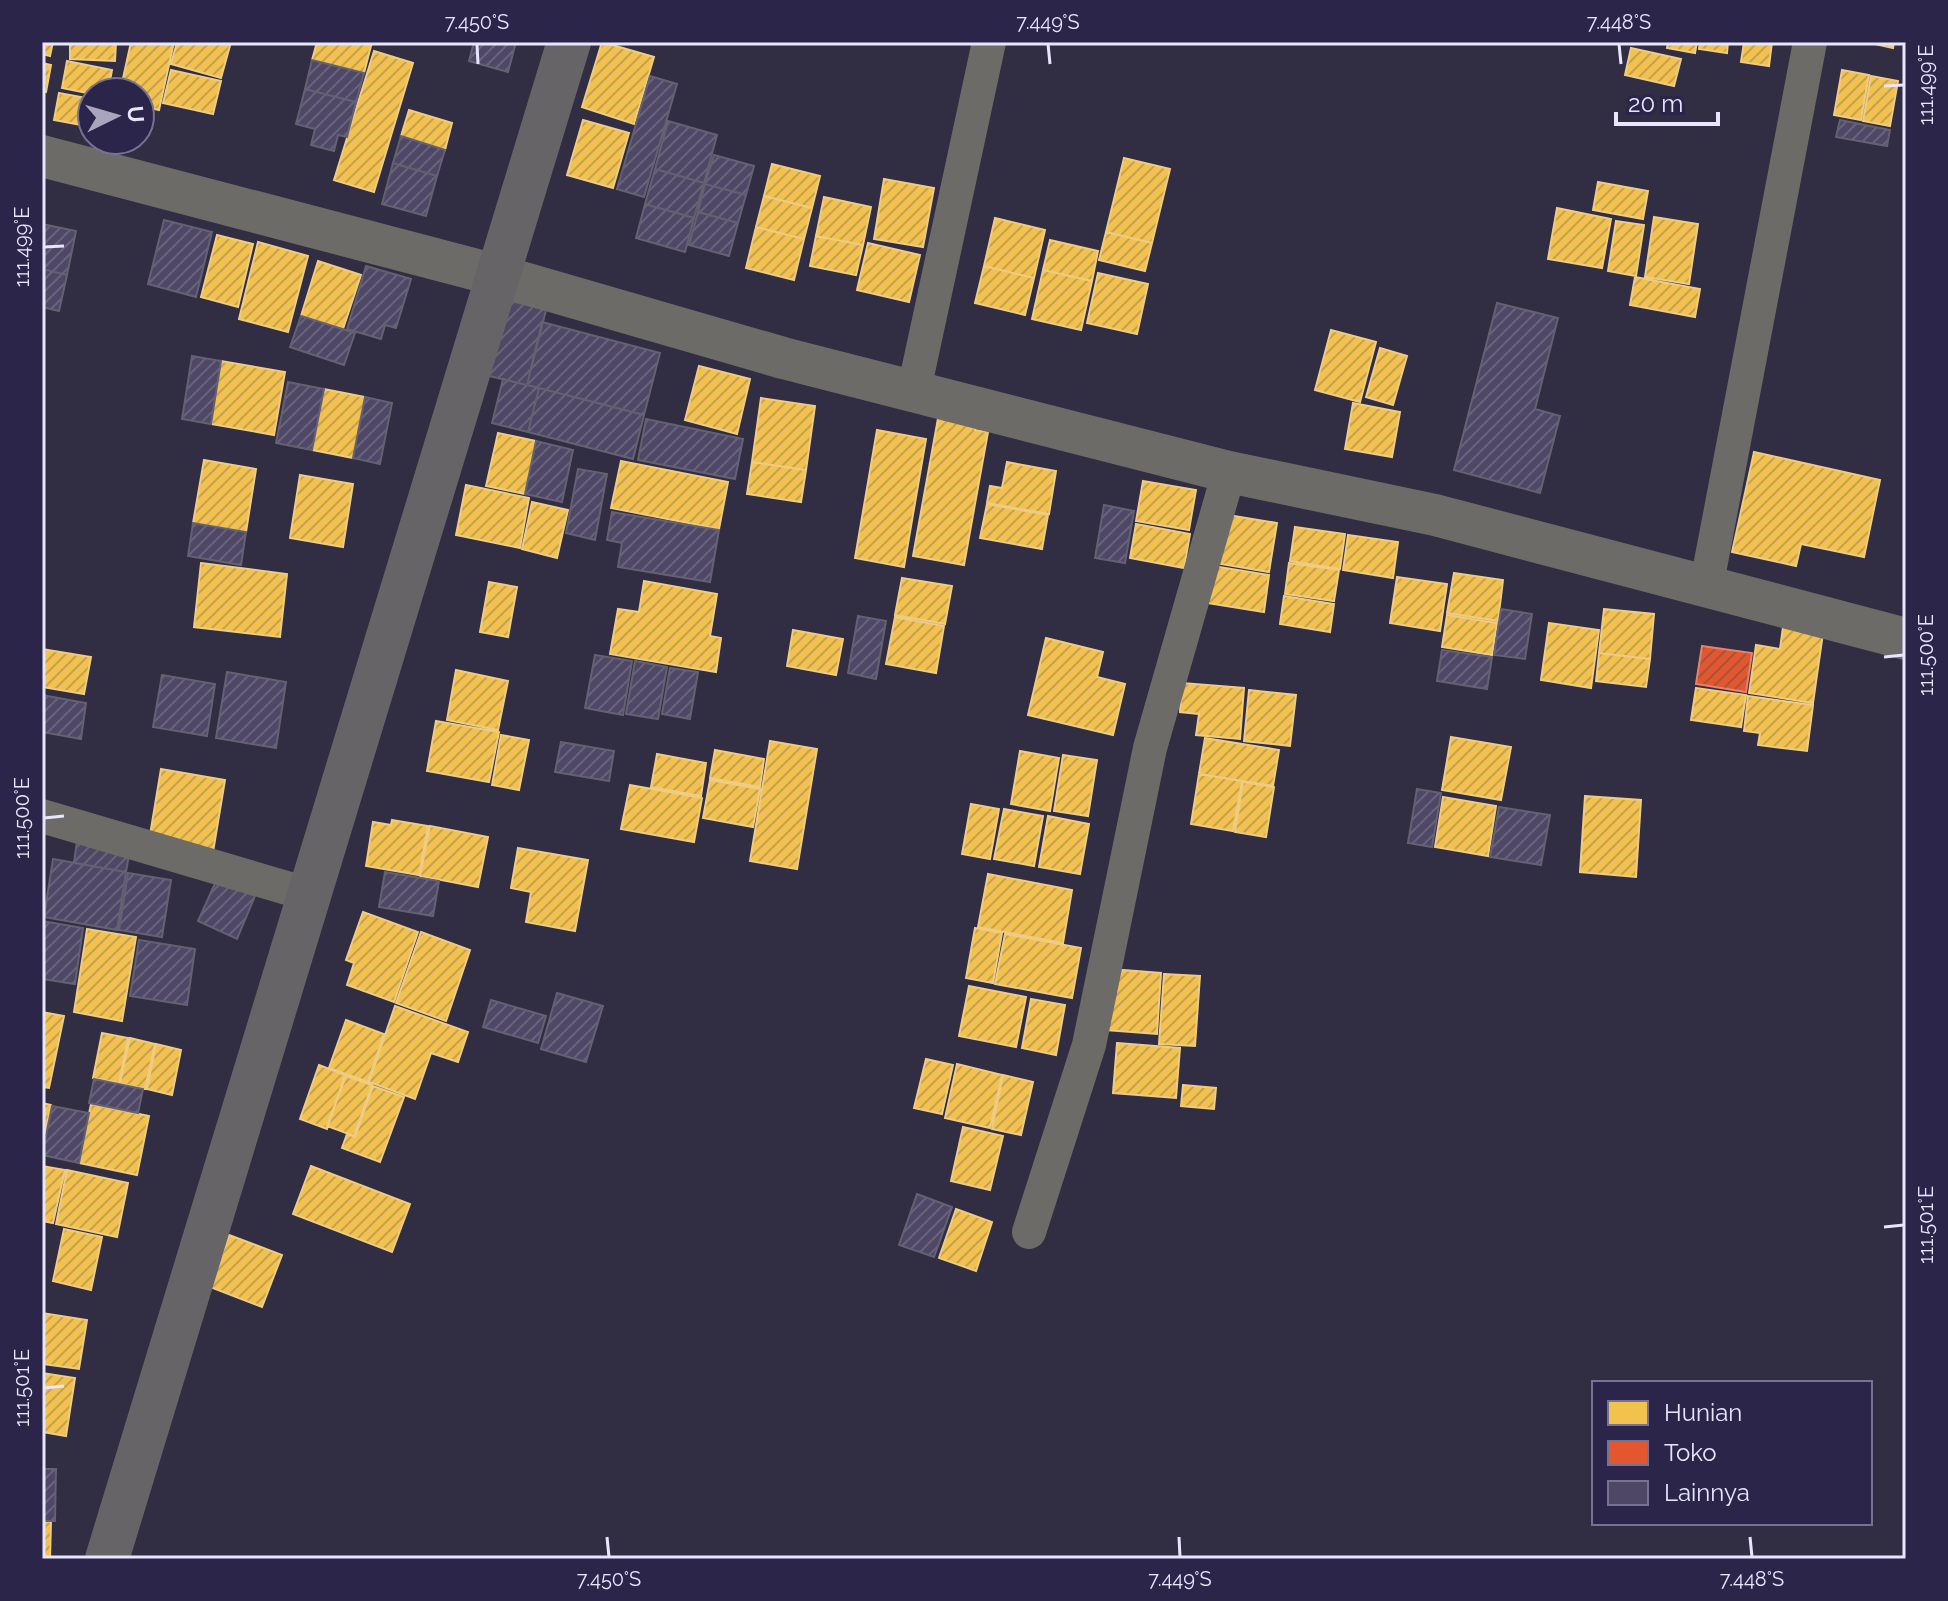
<svg xmlns="http://www.w3.org/2000/svg" width="1948" height="1601" font-family="Raleway,sans-serif">
  <style>
    .homes { fill: url(#homes-hatch); stroke: #efcc83; stroke-width: 2 }
    .shops { fill: url(#shops-hatch); stroke: #e5826c; stroke-width: 2 }
    .building { fill: url(#building-hatch); stroke: #646173; stroke-width: 2 }
    .lines { fill: none; stroke-linecap: round; stroke-linejoin: round }
    .minor { stroke: #6c6b68; stroke-width: 34 }
    .tertiary { stroke: #6c6b68; stroke-width: 42 }
    .secondary { stroke: #666467; stroke-width: 44 }
    .ticks { fill: none; stroke: #e8e6fe; stroke-width: 3 }
    .neatline { fill: none; stroke: #e8e6fe; stroke-width: 3 }
    .ticks-label { font-size: 20px; text-anchor: middle; fill: #e8e6fe }
  </style>
  <defs>
    <pattern id="homes-hatch" width="6" height="6" patternUnits="userSpaceOnUse" patternTransform="scale(2)"><rect width="6" height="6" fill="#f2c14e"/><path d="M-1 1l2-2M0 6l6-6M5 7l2-2" fill="none" stroke="#c7a24e"/></pattern>
    <pattern id="shops-hatch" width="6" height="6" patternUnits="userSpaceOnUse" patternTransform="scale(2)"><rect width="6" height="6" fill="#e4572e"/><path d="M-1 1l2-2M0 6l6-6M5 7l2-2" fill="none" stroke="#ad5138"/></pattern>
    <pattern id="building-hatch" width="6" height="6" patternUnits="userSpaceOnUse" patternTransform="scale(2)"><rect width="6" height="6" fill="#4e4765"/><path d="M-1 1l2-2M0 6l6-6M5 7l2-2" fill="none" stroke="#68627c"/></pattern>
  </defs>
  <rect width="100%" height="100%" fill="#312d42"/>
  <path class="homes" d="M42 42H53L50 56 42 54Z
    M70 42H116L115 61 70 59Z
    M131 42H174L159 110 140 106V92H120Z
    M177 42H231L221 78 171 64Z
    M317 42H372L364 73 312 60Z
    M602 42 654 57 634 124 582 107Z
    M1668 42H1697L1695 53 1667 48Z
    M1700 42H1728L1727 53 1699 49Z
    M1744 42H1772L1769 66 1741 62Z
    M1866 42H1894L1893 48Z
    M1631 48 1681 59 1674 86 1625 75Z
    M374 51 413 63 374 192 334 180Z
    M67 61 112 70 108 92 92 94 62 88Z
    M42 63 51 65 46 92 42 91Z
    M171 70 221 81 213 114 163 103Z
    M1842 70 1869 75 1861 120 1834 115Z
    M1871 76 1898 81 1890 126 1863 121Z
    M59 93 92 99V127L54 120Z
    M409 110 452 123 445 150 401 136Z
    M583 120 629 133 613 188 567 175Z
    M1124 158 1170 169 1152 243 1106 232Z
    M772 164 820 176 812 208 764 196Z
    M884 179 934 188 923 247 874 239Z
    M1598 182 1648 191 1643 219 1593 210Z
    M764 196 812 208 804 239 756 227Z
    M824 197 871 207 863 245 816 236Z
    M1557 208 1611 219 1602 268 1548 259Z
    M1654 217 1698 224 1689 284 1645 277Z
    M995 218 1045 230 1034 278 984 266Z
    M1616 221 1644 225 1636 276 1608 271Z
    M756 227 804 239 794 280 746 268Z
    M1106 232 1152 243 1145 271 1099 260Z
    M217 235 253 244 238 307 201 297Z
    M816 236 863 245 856 275 810 266Z
    M1050 240 1098 251 1092 281 1043 270Z
    M258 242 308 256 288 332 239 319Z
    M868 243 920 255 909 302 857 290Z
    M318 261 361 275 343 329 301 316Z
    M984 266 1034 278 1025 315 975 303Z
    M1043 270 1092 281 1081 330 1032 319Z
    M1098 273 1148 284 1137 334 1087 323Z
    M1635 277 1700 289 1695 317 1630 305Z
    M1331 330 1376 342 1360 402 1315 390Z
    M1380 348 1407 356 1393 405 1366 397Z
    M221 361 285 372 274 435 211 424Z
    M699 366 750 379 737 434 685 420Z
    M324 389 365 397 353 458 312 450Z
    M761 398 815 406 806 470 752 462Z
    M1353 403 1400 412 1392 457 1345 449Z
    M939 413 977 420 975 430 988 432 964 565 913 556Z
    M877 430 926 439 904 567 855 558Z
    M498 433 536 441 525 494 486 486Z
    M1754 452 1880 480 1864 557 1801 544 1796 566 1732 552Z
    M204 460 256 469 246 532 193 523Z
    M621 461 728 482 719 529 611 508Z
    M752 462 806 470 801 502 747 494Z
    M1007 462 1056 471 1049 514 987 503 990 486 1002 488Z
    M300 475 353 484 343 547 290 538Z
    M1143 481 1196 490 1189 530 1136 521Z
    M466 485 529 498 520 548 456 535Z
    M532 502 568 510 557 558 522 549Z
    M987 504 1048 515 1042 549 980 538Z
    M1222 514 1277 523 1269 572 1215 563Z
    M1136 524 1190 534 1184 568 1130 558Z
    M1295 527 1345 534 1340 569 1290 561Z
    M1348 535 1398 542 1393 578 1343 570Z
    M201 563 287 574 280 637 194 627Z
    M1289 563 1339 570 1334 601 1285 594Z
    M1213 566 1269 575 1264 612 1207 603Z
    M1454 573 1503 580 1498 621 1447 613Z
    M1397 577 1447 584 1440 631 1390 623Z
    M902 578 952 586 945 624 895 615Z
    M644 581 717 594 710 636 721 638 716 672 610 654 618 609 639 612Z
    M489 582 517 587 508 637 480 632Z
    M1284 596 1334 604 1330 632 1280 624Z
    M1604 609 1654 614 1650 659 1599 653Z
    M1447 615 1497 623 1492 655 1442 647Z
    M895 617 944 626 936 673 886 664Z
    M1549 623 1599 630 1591 688 1541 680Z
    M1783 627 1823 633 1813 703 1749 693 1756 645 1780 649Z
    M793 630 843 639 836 675 787 666Z
    M1046 638 1103 652 1097 677 1125 684 1113 735 1028 715Z
    M42 649 91 657 84 694 42 687Z
    M1599 653 1650 659 1646 687 1596 681Z
    M456 670 508 681 498 730 447 720Z
    M1182 683 1244 688 1240 739 1196 735 1199 714 1180 712Z
    M1696 688 1746 695 1741 727 1691 720Z
    M1249 690 1296 695 1290 746 1244 741Z
    M1748 696 1813 705 1807 751 1758 745 1760 733 1744 731Z
    M436 721 499 732 489 782 427 771Z
    M501 735 529 740 519 790 492 785Z
    M1451 737 1511 747 1501 800 1442 790Z
    M1205 738 1279 750 1273 786 1199 774Z
    M770 741 817 749 797 869 750 861Z
    M715 750 764 759 760 787 710 778Z
    M1020 751 1059 758 1050 811 1011 804Z
    M657 754 706 763 701 796 651 787Z
    M1063 755 1097 760 1088 816 1054 811Z
    M161 769 225 780 213 852 149 841Z
    M1199 774 1242 781 1233 831 1191 824Z
    M710 780 760 789 753 827 703 818Z
    M1243 782 1274 787 1266 837 1235 832Z
    M630 785 702 798 694 842 621 829Z
    M1585 796 1641 800 1636 877 1580 872Z
    M1443 797 1496 806 1488 856 1435 847Z
    M971 804 999 809 990 859 962 854Z
    M1004 809 1043 816 1034 866 994 859Z
    M1048 816 1089 824 1080 874 1039 867Z
    M392 820 428 826 419 875 366 866 373 822 391 825Z
    M430 826 488 837 478 887 420 876Z
    M518 848 588 860 575 931 526 922 531 892 511 888Z
    M988 874 1072 890 1063 943 978 927Z
    M363 912 418 932 394 1002 347 985 354 963 346 960Z
    M975 928 1002 933 993 983 966 978Z
    M87 929 136 937 122 1021 74 1012Z
    M421 932 470 950 446 1021 396 1003Z
    M1005 934 1081 948 1072 998 995 984Z
    M1110 969 1161 973 1157 1034 1106 1030Z
    M1164 974 1200 976 1195 1046 1159 1044Z
    M969 986 1026 997 1016 1047 959 1036Z
    M1031 999 1065 1005 1056 1055 1022 1048Z
    M395 1006 468 1032 458 1062 431 1053 415 1099 369 1082Z
    M42 1012 64 1016 49 1088 42 1087Z
    M346 1020 384 1034 368 1082 329 1068Z
    M102 1033 128 1038 119 1083 93 1078Z
    M130 1038 155 1044 145 1089 120 1083Z
    M1117 1043 1180 1048 1176 1098 1113 1093Z
    M156 1044 181 1050 172 1095 147 1089Z
    M926 1059 953 1065 942 1114 914 1108Z
    M957 1064 1002 1075 990 1128 945 1118Z
    M319 1065 345 1075 327 1129 300 1119Z
    M1003 1075 1033 1082 1021 1135 992 1129Z
    M346 1076 372 1085 354 1136 327 1126Z
    M1183 1085 1216 1088 1214 1109 1181 1106Z
    M373 1086 404 1097 380 1162 342 1148 347 1134 355 1137Z
    M42 1103 51 1105 42 1150Z
    M91 1104 149 1116 137 1175 79 1163Z
    M963 1127 1003 1136 990 1190 951 1181Z
    M42 1166 65 1170 53 1223 42 1221Z
    M311 1166 410 1204 392 1252 293 1214Z
    M67 1170 128 1183 117 1237 56 1224Z
    M956 1209 992 1222 976 1271 939 1258Z
    M64 1229 102 1237 91 1290 53 1281Z
    M229 1235 282 1255 262 1307 210 1287Z
    M42 1313 87 1320 79 1369 42 1364Z
    M42 1373 75 1378 66 1436 42 1432Z
    M42 1521 51 1522 50 1559H42Z"/>
  <path class="shops" d="M1702 646 1752 653 1746 692 1696 684Z"/>
  <path class="building" d="M474 42H516L508 72 469 61Z
    M312 60 364 73 356 102 305 89Z
    M650 76 677 84 644 197 617 189Z
    M305 89 356 102 347 137 338 135 334 151 311 145 315 129 296 124Z
    M1840 120 1890 130 1887 146 1836 137Z
    M668 121 717 135 704 183 655 169Z
    M401 136 445 150 437 176 393 163Z
    M714 155 754 166 746 195 705 184Z
    M393 163 437 176 426 216 382 204Z
    M655 169 704 183 694 218 645 204Z
    M705 184 746 195 738 223 698 212Z
    M645 204 694 218 685 252 636 238Z
    M698 212 738 223 729 256 689 245Z
    M164 220 212 232 196 297 148 284Z
    M42 224 76 231 67 275 42 269Z
    M366 266 411 279 396 328 385 325 381 339 347 329Z
    M42 269 67 275 59 311 42 307Z
    M511 301 546 310 527 385 473 372Z
    M1497 303 1558 318 1535 409 1560 416 1540 493 1454 470Z
    M301 316 355 333 344 365 290 347Z
    M542 322 660 353 644 415 527 385Z
    M192 356 221 361 211 424 182 419Z
    M503 379 539 388 528 432 492 423Z
    M288 382 324 389 312 450 276 443Z
    M539 388 644 415 633 459 528 432Z
    M365 397 392 403 380 464 353 458Z
    M646 419 743 439 735 479 638 460Z
    M536 441 573 450 562 502 525 494Z
    M578 469 607 474 595 540 566 533Z
    M1104 505 1134 511 1125 563 1095 558Z
    M612 512 719 530 710 582 618 567 622 543 607 540Z
    M193 523 246 532 241 565 188 556Z
    M1501 609 1532 614 1525 659 1494 655Z
    M858 616 886 621 876 679 848 673Z
    M1442 650 1492 657 1487 689 1437 681Z
    M595 655 632 661 623 715 585 708Z
    M635 661 667 667 658 719 626 714Z
    M670 668 698 672 690 719 662 714Z
    M227 672 286 682 276 748 216 738Z
    M162 675 215 684 207 736 153 727Z
    M42 695 86 703 81 739 42 732Z
    M561 742 614 751 609 781 555 772Z
    M1417 789 1441 793 1432 847 1408 843Z
    M1499 807 1550 815 1541 865 1490 857Z
    M77 841 130 849 126 872 74 863Z
    M53 859 126 872 117 930 44 917Z
    M385 872 439 881 433 916 379 907Z
    M128 873 171 880 162 937 119 930Z
    M217 879 255 896 237 939 198 921Z
    M42 921 83 928 75 984 42 979Z
    M139 940 195 949 187 1005 130 996Z
    M557 993 603 1006 586 1062 541 1049Z
    M491 1000 546 1016 538 1043 483 1027Z
    M94 1079 143 1089 138 1113 89 1103Z
    M52 1106 89 1113 79 1163 42 1155Z
    M917 1194 952 1207 934 1257 899 1245Z
    M42 1469H56L55 1521H42Z"/>
  <g class="lines">
    <path class="minor" d="M914 390 989 42
      M1706 588 1810 42
      M42 816 307 894
      M1029 1232 1089 1045 1150 748 1229 472"/>
    <path class="tertiary" d="M42 156 496 275 783 358 1229 472 1435 515 1906 639"/>
    <path class="secondary" d="M107 1559 569 42"/>
  </g>
  <path class="ticks" d="M477 44 478 64M1048 44 1050 64M1619 44 1621 64M1884 86 1904 85M44 247 64 246M1884 657 1904 655M44 818 64 816M1884 1227 1904 1225M44 1388 64 1386M607 1537 609 1557M1179 1537 1180 1557M1750 1537 1752 1557"/>
  <rect width="1948" height="1601" fill="none" stroke="#2b254a" stroke-width="88"/>
  <rect x="1592" y="1381" width="280" height="144" fill="#2b254a" stroke="#777292" stroke-width="2"/>
  <rect x="1608" y="1401" width="40" height="24" fill="#f2c14e" stroke="#777292" stroke-width="2"/>
  <text x="1664" y="1421" font-size="24" fill="#e8e6fe">Hunian</text>
  <rect x="1608" y="1441" width="40" height="24" fill="#e4572e" stroke="#777292" stroke-width="2"/>
  <text x="1664" y="1461" font-size="24" fill="#e8e6fe">Toko</text>
  <rect x="1608" y="1481" width="40" height="24" fill="#4e4765" stroke="#777292" stroke-width="2"/>
  <text x="1664" y="1501" font-size="24" fill="#e8e6fe">Lainnya</text>
  <g transform="translate(116 116) rotate(85)"><circle r="38" fill="#2b254a" stroke="#777292" stroke-width="2"/>
  <path d="M0-6L14 30L0 20L-14 30Z" fill="#a8a5bc"/>
  <text y="-12" font-size="22" font-weight="bold" text-anchor="middle" fill="#e8e6fe">U</text>
  </g>
  <path d="M1616 112v12h102v-12" fill="none" stroke="#e8e6fe" stroke-width="4"/>
  <text x="1628" y="112" font-size="24" fill="#e8e6fe" stroke="#2b254a" stroke-width="6" paint-order="stroke">20 m</text>
  <rect x="44" y="44" width="1860" height="1513" class="neatline"/>
  <g class="ticks-label">
    <text x="477" y="29">7.450°S</text>
    <text x="1048" y="29">7.449°S</text>
    <text x="1619" y="29">7.448°S</text>
    <text transform="translate(1926 85) rotate(-90)" y="7">111.499°E</text>
    <text transform="translate(22 247) rotate(-90)" y="7">111.499°E</text>
    <text transform="translate(1926 655) rotate(-90)" y="7">111.500°E</text>
    <text transform="translate(22 818) rotate(-90)" y="7">111.500°E</text>
    <text transform="translate(1926 1225) rotate(-90)" y="7">111.501°E</text>
    <text transform="translate(22 1388) rotate(-90)" y="7">111.501°E</text>
    <text x="609" y="1586">7.450°S</text>
    <text x="1180" y="1586">7.449°S</text>
    <text x="1752" y="1586">7.448°S</text>
  </g>
</svg>
